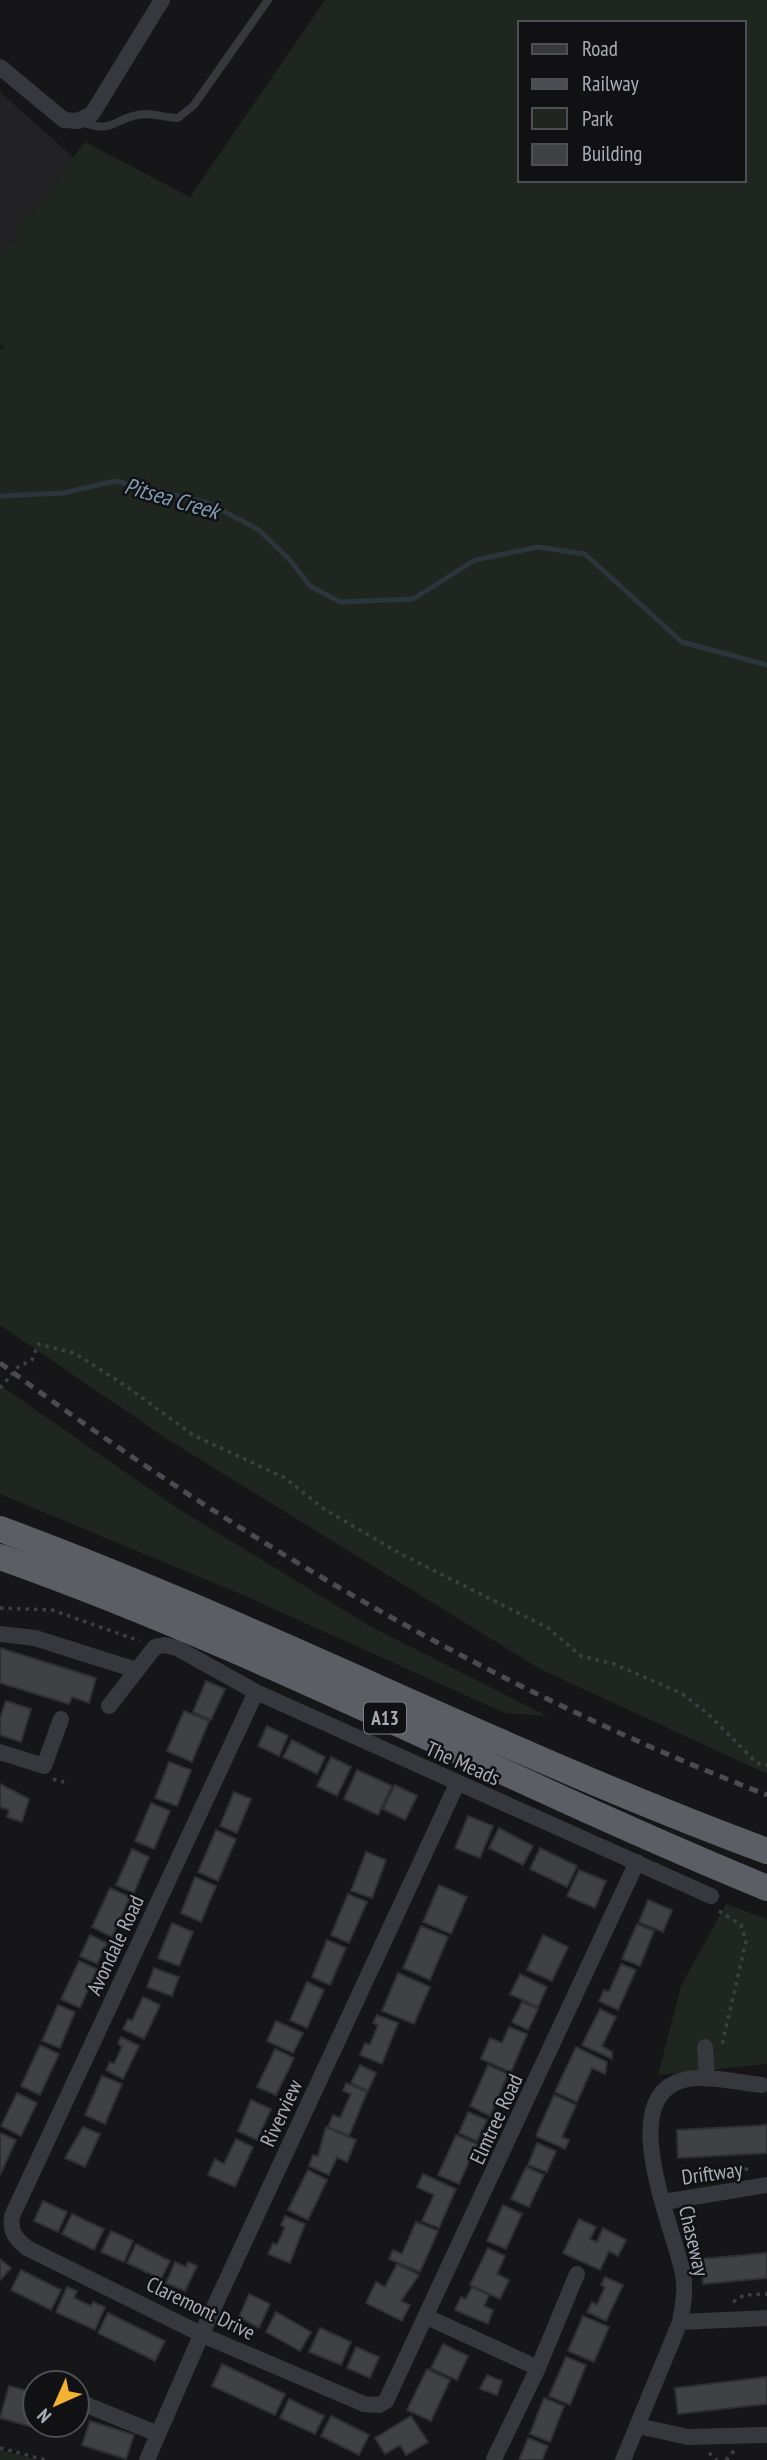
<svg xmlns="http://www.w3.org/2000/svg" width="767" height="2460" font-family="'PT Sans Narrow',sans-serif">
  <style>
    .built { fill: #222225 }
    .green { fill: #1e261f; fill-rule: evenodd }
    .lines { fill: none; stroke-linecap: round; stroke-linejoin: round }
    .stream { stroke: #2c353c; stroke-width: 5 }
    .building { fill: #404145; stroke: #303034; stroke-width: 2 }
    .path { stroke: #3d3f44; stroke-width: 3.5; stroke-dasharray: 3.5 5; stroke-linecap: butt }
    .service { stroke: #37383d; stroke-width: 8 }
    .minor { stroke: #37383d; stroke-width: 16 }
    .trunk { stroke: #5b5e65; stroke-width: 26 }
    .rail { stroke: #4a4c52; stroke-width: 5; stroke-dasharray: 9 7; stroke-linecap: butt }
    .labels { text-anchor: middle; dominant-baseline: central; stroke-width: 5; stroke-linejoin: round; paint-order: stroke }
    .shield { fill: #111113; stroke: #7b7e86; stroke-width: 2 }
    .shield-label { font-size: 19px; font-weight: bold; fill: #a8adb8 }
    .street-label { font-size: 21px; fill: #a8adb8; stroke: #111113 }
    .water-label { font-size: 23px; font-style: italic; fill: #7f9bb3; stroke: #111113 }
  </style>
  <rect width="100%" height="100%" fill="#161618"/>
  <path class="built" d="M0 92 74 158 0 255Z"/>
  <path class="green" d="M325 0H767V1774L540 1669 167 1439 0 1325V349H5L0 343V255L85 142 190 197ZM520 23H744V180H520Z
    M0 1385 174 1506 368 1625 547 1716 505 1713 243 1595 0 1494Z
    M726 1904 767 1919V2064L658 2075 681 1986Z
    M0 2450 37 2460H0Z"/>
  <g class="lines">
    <path class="stream" d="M0 496 63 493 115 481 208 503 259 530 290 560 310 586 340 602 413 599 475 560 538 547 585 554 682 642 767 665"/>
  </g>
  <path class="building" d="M0 1648 96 1678 89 1703 72 1697 69 1704 0 1683Z
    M206 1681 225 1689 211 1720 193 1712Z
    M6 1701 31 1709 21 1742 0 1735V1718Z
    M184 1711 209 1721 192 1762 167 1751Z
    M267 1726 288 1736 279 1756 258 1746Z
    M292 1740 325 1757 317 1774 283 1757Z
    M331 1757 351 1767 337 1796 317 1786Z
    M169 1762 191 1770 177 1806 155 1798Z
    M357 1770 392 1786 378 1815 344 1799Z
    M0 1784 29 1799 22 1822 7 1817 9 1810 0 1807Z
    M395 1785 417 1796 405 1820 383 1809Z
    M234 1792 251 1799 237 1833 220 1826Z
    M151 1803 170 1811 154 1849 135 1841Z
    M468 1816 493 1826 480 1858 455 1848Z
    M499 1828 533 1846 523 1865 489 1848Z
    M216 1830 236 1839 218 1881 198 1872Z
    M540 1848 577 1866 567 1887 530 1869Z
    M132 1849 149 1857 134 1893 116 1885Z
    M366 1852 386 1860 372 1898 351 1891Z
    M579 1870 606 1881 595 1908 567 1896Z
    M195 1877 216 1886 201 1922 181 1913Z
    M439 1885 467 1897 451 1934 423 1922Z
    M110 1888 130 1897 112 1937 92 1927Z
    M348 1894 367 1902 349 1943 331 1935Z
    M648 1900 672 1910 663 1932 639 1922Z
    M172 1923 193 1932 179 1966 158 1958Z
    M637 1924 654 1931 640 1966 622 1959Z
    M421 1926 448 1937 430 1980 403 1968Z
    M90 1935 107 1943 97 1964 80 1956Z
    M543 1935 568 1947 552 1981 527 1970Z
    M327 1940 346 1948 330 1985 312 1977Z
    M79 1961 97 1969 80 2008 61 1999Z
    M621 1964 636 1970 618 2010 599 2001 604 1990 609 1992Z
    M154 1968 179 1977 172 1996 147 1987Z
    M398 1973 430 1987 414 2024 382 2011Z
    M520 1974 547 1987 538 2007 510 1994Z
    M307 1982 324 1990 307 2028 290 2020Z
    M143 1997 160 2005 144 2039 123 2029 128 2019 132 2021Z
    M522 2002 538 2009 528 2030 512 2022Z
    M58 2005 75 2012 60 2048 42 2041Z
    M600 2009 616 2017 602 2046 612 2052V2059L582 2045Z
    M377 2015 398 2023 382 2064 360 2055 365 2043 370 2045 378 2025 373 2023Z
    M276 2021 303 2033 293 2053 267 2041Z
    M509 2027 527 2034 511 2072 481 2059 490 2038 502 2043Z
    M121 2037 139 2046 123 2079 106 2070 110 2062 114 2064 122 2047 118 2043Z
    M40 2045 59 2054 40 2095 21 2086Z
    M576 2047 607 2062 605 2074 592 2068 577 2102 555 2092Z
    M275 2049 294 2058 276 2095 257 2087Z
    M360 2065 376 2073 368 2091 351 2083Z
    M488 2065 508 2074 490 2116 470 2106Z
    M102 2076 122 2084 105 2124 85 2115Z
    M346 2083 367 2092 349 2136 328 2127 333 2115 340 2118 351 2094 343 2091Z
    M17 2093 37 2103 21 2136 1 2126Z
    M554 2095 576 2105 562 2137 569 2140 565 2149 536 2136Z
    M251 2100 271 2109 257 2140 238 2131Z
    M468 2112 487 2120 477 2141 459 2133Z
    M767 2125V2153L678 2158 677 2130Z
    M83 2127 100 2134 85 2167 65 2158Z
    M326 2127 356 2140 347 2162 337 2157 329 2175 309 2166 313 2155 318 2156Z
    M0 2133 16 2140 0 2175Z
    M456 2135 477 2144 459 2184 438 2175Z
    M236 2139 253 2147 235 2187 208 2175 215 2159 224 2164Z
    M537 2143 556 2151 547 2172 528 2165Z
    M526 2167 544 2175 529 2207 511 2199Z
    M308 2170 327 2180 308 2220 288 2210Z
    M423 2174 456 2189 439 2228 422 2221 434 2195 417 2187Z
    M43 2201 67 2212 58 2232 34 2221Z
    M503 2205 522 2214 506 2249 487 2241Z
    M72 2214 104 2229 94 2250 62 2234Z
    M285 2216 305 2224 290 2263 268 2254 273 2243 277 2245 285 2227 281 2225Z
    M579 2219 596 2227 590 2239 597 2242 603 2228 626 2240 618 2256 609 2251 600 2270 563 2253Z
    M416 2222 438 2231 420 2272 389 2259 393 2250 402 2254Z
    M111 2231 133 2241 124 2262 101 2252Z
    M136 2244 170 2261 161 2279 127 2263Z
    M488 2248 505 2256 497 2274 509 2280 500 2299 470 2285Z
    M767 2253V2278L703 2284 701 2259Z
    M0 2259 11 2268 0 2280Z
    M175 2262 186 2267 188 2262 197 2266 185 2291 166 2283Z
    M397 2264 419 2275 401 2301 410 2305 402 2321 366 2303 376 2282 385 2287Z
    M21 2270 61 2290 51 2310 11 2290Z
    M605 2277 623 2285 606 2321 587 2312 592 2302 597 2305 605 2287 601 2285Z
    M67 2287 77 2291 74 2298 91 2306 93 2302 105 2307 95 2330 56 2312Z
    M472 2287 489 2295 484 2306 493 2310 488 2324 455 2310 461 2297 466 2299Z
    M249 2294 270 2304 259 2328 239 2317Z
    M276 2312 311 2332 300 2351 266 2332Z
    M108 2313 165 2341 155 2361 98 2333Z
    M583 2316 609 2327 594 2362 568 2351Z
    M320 2328 351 2342 341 2365 309 2352Z
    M443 2344 468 2356 457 2380 431 2368Z
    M356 2347 379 2357 370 2378 347 2368Z
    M566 2357 586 2365 570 2405 549 2396Z
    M222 2364 285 2394 275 2415 212 2386Z
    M427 2369 450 2380 431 2421 407 2410Z
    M487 2375 502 2381 497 2395 480 2389Z
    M767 2377V2404L678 2414 675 2388Z
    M9 2386 35 2393V2425H52L50 2432 0 2418Z
    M544 2398 564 2406 550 2442 530 2434Z
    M289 2399 324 2416 315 2434 280 2418Z
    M331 2416 369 2435 359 2455 321 2436Z
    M411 2416 428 2442 406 2455 400 2445 385 2454 375 2438Z
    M90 2421 134 2435 126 2459 82 2445Z
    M528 2438 548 2446 542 2460H519Z"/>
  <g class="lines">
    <path class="path" d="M0 1388 18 1367 32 1360 38 1344 74 1353 126 1386 193 1435 285 1478 324 1509 401 1554 548 1628 581 1656 614 1664 681 1693 708 1714 757 1763 767 1765
      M0 1608 52 1610 140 1641
      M53 1779 64 1782
      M719 1911 741 1925 746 1941 722 2045
      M689 2180 698 2171 751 2169
      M733 2302 744 2295 767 2294
      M0 2448 46 2460
      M709 2453 717 2460
      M726 2460 734 2451"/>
    <path class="service" d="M81 122C117 135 113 116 145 114 155 114 167 118 178 118L194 105 268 0"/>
    <path class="minor" d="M0 67 64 120 78 121 92 114 162 0
      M0 1634 35 1638 136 1670
      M256 1692 12 2216C10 2232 15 2238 27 2248L207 2337 364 2404 379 2405 386 2401 637 1862
      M109 1706 155 1647 164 1645 177 1648 256 1692 711 1896
      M0 1752 44 1766 61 1719
      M705 2047 707 2079
      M663 2202 767 2185
      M427 2317 538 2368
      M680 2322 767 2318
      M77 2401 158 2434
      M638 2426 688 2437 767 2435
      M494 2459 538 2368 577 2274
      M147 2460 202 2333 457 1784
      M623 2460 680 2322C683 2305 686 2291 683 2274 675 2231 614 2098 683 2080 706 2074 738 2083 762 2085"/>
    <path class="trunk" d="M0 1529C260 1625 507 1755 767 1851
      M0 1557C263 1650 509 1782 767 1888"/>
    <path class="rail" d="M0 1363C238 1539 491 1688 767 1795"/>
  </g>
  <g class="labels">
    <rect class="shield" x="364" y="1702.5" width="42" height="31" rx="5"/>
    <g class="shield-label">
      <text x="385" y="1718">A13</text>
    </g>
    <g class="street-label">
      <text transform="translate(463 1763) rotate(24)">The Meads</text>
      <text transform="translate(115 1945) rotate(-65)">Avondale Road</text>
      <text transform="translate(281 2113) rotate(-65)">Riverview</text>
      <text transform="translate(496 2119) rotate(-65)">Elmtree Road</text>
      <text transform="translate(712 2173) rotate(-8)">Driftway</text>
      <text transform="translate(694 2241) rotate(77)">Chaseway</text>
      <text transform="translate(201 2308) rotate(26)">Claremont Drive</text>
    </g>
    <g class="water-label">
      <text transform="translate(172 498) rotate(16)">Pitsea Creek</text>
    </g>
  </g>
  <rect x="518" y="21" width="228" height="161" fill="#111113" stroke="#4d4f55" stroke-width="2"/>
  <rect x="532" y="44" width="35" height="10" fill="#37383d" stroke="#4d4f55" stroke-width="2"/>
  <text x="582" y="56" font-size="21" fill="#a8adb8">Road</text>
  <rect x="532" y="79" width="35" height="10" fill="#4a4c52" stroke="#4d4f55" stroke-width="2"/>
  <text x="582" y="91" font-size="21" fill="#a8adb8">Railway</text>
  <rect x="532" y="108" width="35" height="21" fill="#1e261f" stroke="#4d4f55" stroke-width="2"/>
  <text x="582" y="126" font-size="21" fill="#a8adb8">Park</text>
  <rect x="532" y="144" width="35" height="21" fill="#404145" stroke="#4d4f55" stroke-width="2"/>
  <text x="582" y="161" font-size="21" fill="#a8adb8">Building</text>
  <g transform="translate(56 2404) rotate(225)"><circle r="33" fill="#111113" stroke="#4d4f55" stroke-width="2"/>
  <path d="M0-5L12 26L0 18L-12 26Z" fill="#f2b134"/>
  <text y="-10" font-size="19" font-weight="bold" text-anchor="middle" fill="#a8adb8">N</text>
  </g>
</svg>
